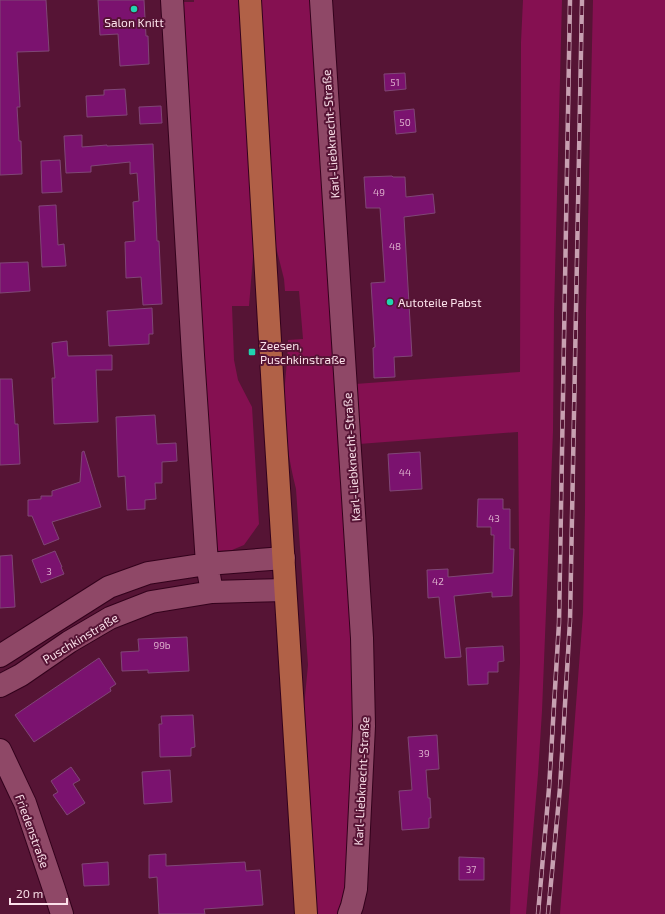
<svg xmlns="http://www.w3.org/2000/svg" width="665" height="914" font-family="'Exo 2',sans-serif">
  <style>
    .green { fill: #851051 }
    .building { fill: #7b126f; stroke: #804676 }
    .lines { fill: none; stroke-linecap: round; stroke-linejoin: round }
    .street-casing { stroke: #33021c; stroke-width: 24 }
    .primary-casing { stroke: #33021c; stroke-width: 24 }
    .street { stroke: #8f4867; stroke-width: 22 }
    .primary { stroke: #b16147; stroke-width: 22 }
    .rail-casing { stroke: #c7a0b1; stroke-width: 4.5 }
    .rail { stroke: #561435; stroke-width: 3; stroke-dasharray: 9; stroke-linecap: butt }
    .poi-dot { fill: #20d5b0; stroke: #561435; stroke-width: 1.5 }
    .labels { text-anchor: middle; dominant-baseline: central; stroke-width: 4; stroke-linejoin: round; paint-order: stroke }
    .number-label { font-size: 10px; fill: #dbadcb }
    .poi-label { font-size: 12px; fill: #fbe1ea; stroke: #561435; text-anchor: start }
    .street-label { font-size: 12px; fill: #fbe1ea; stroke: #561435 }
  </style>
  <rect width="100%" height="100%" fill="#561435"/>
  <path class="green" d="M194 0H240L254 245 249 306H232L234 360 238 380 252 407 259 524 244 545 232 550 215 551 183 2H194Z
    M259 0H315L358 726 344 903 337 914H318L316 907 305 737 304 707 308 665 296 489C289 462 285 433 284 404 284 383 288 361 288 340L303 339 299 291H285L284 279 274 239Z
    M523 0H562L554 313 553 431 550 511 542 711 538 774 526 914H510L520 663 518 432 359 444 355 384 520 372 521 42Z
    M593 0H665V914H560L583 613 585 510 586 312Z"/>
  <path class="building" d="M0 0H46L49 51 17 52 20 107H17L19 141H21L22 174 0 175Z
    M98 0H144L146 36H148L149 64 120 66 118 34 100 35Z
    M405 73 406 89 385 91 384 74Z
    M125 89 127 115 87 117 86 96 104 95V90Z
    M161 106 162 123 140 124 139 107Z
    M414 109 416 132 396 134 394 111Z
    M82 135V147L107 145V146L153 144 157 241H159L162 304 143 305 141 277 126 278 125 242 135 241 133 202 139 201 137 173 130 174V162L91 166V172L66 173 64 136Z
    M60 160 62 192 42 193 41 161Z
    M392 176 393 177H405L406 197 433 194 435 213 404 217 412 356 394 357 395 377 374 378 373 348 375 347 371 283 385 282 380 208H366L364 177Z
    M56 205 58 245 64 244 66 266 42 267 39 206Z
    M28 262 30 291 0 293V263Z
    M152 308 153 334H149V344L109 346 107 311Z
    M67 341 68 356 112 355V370H96L98 422 54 424 52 378H55L52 343Z
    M0 379H12L15 424H18L20 464 0 465Z
    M155 415 157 444 176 443 177 461 162 462V483H155L156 499 145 500V509L127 510 125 476 118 477 116 417Z
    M84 451 101 507 52 522 59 539 44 545 32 516H28V500L41 499V496H52V491L80 482 82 452Z
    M420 452 422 489 390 491 388 454Z
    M478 499H503V509H510V549H514L512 596 492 597V592L454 596 461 657 445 658 439 597 428 598 427 570 448 569V577L493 573 494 535H491V527H477Z
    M55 551 62 567H61L64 574 41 583 32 560Z
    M12 555 15 607 0 608V556Z
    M187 637 189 671 148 673V670L122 671 121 652 139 651 138 639Z
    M503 646 504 661 498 662V672H488V684L468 685 466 648Z
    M99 658 116 684 110 688 111 691 34 742 15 715Z
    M193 715 195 747 191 748V756L160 757 159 724H162L161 716Z
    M437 735 439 769 426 770 428 798H430L431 818H429V828L402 830 399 791 412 790 408 737Z
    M71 767 80 780 73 784 85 803 67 815 53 795 58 792 51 781Z
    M170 770 172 802 144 804 142 772Z
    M166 854V866L245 862 246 871 260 870 263 905 204 909 205 914H159L157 877 149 878V855Z
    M459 857 484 858V880H459Z
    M108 862 109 885 84 886 82 864Z"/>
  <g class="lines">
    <g class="street-casing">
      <path id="street" d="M172 0 193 355 207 564 212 592
        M321 0 362 638 364 726 356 889 352 906 349 914
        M0 656 109 587 148 573 207 564 284 558
        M0 686 21 675 69 642 110 618 151 602 212 592 285 590
        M0 750 25 803 54 889 62 914"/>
    </g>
    <g class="primary-casing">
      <path id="primary" d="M250 0C268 305 285 609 306 914"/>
    </g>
    <use href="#street" class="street"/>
    <use href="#primary" class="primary"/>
    <g class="rail-casing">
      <path id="rail" d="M538 914 549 788 559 623 570 0
        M548 914 560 788 570 621 582 0"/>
    </g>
    <use href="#rail" class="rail"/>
  </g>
  <g class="poi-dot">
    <circle cx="134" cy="9" r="4"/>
    <circle cx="390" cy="302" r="4"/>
    <rect x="248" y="348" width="8" height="8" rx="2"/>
  </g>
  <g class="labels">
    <g class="number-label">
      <text x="395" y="82">51</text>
      <text x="405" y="122">50</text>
      <text x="379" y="192">49</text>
      <text x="395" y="246">48</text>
      <text x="405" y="472">44</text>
      <text x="494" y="518">43</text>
      <text x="49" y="571">3</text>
      <text x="438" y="581">42</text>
      <text x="162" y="645">99b</text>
      <text x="424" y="753">39</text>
      <text x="471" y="869">37</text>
    </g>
    <g class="poi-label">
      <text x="134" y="22" text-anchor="middle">Salon Knitt</text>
      <text x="398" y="302">Autoteile Pabst</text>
      <text x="260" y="345">Zeesen,<tspan x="260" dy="14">Puschkinstraße</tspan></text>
    </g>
    <g class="street-label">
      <text transform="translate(330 134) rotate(-94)">Karl-Liebknecht-Straße</text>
      <text transform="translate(351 457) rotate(-94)">Karl-Liebknecht-Straße</text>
      <text transform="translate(80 638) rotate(-31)">Puschkinstraße</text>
      <text transform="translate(361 781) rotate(-87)">Karl-Liebknecht-Straße</text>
      <text transform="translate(33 831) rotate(70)">Friedenstraße</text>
    </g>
  </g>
  <path d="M10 898v6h57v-6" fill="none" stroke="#fbe1ea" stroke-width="2"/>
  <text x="16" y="898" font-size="12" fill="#fbe1ea" stroke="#561435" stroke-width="3" paint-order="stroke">20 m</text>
</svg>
